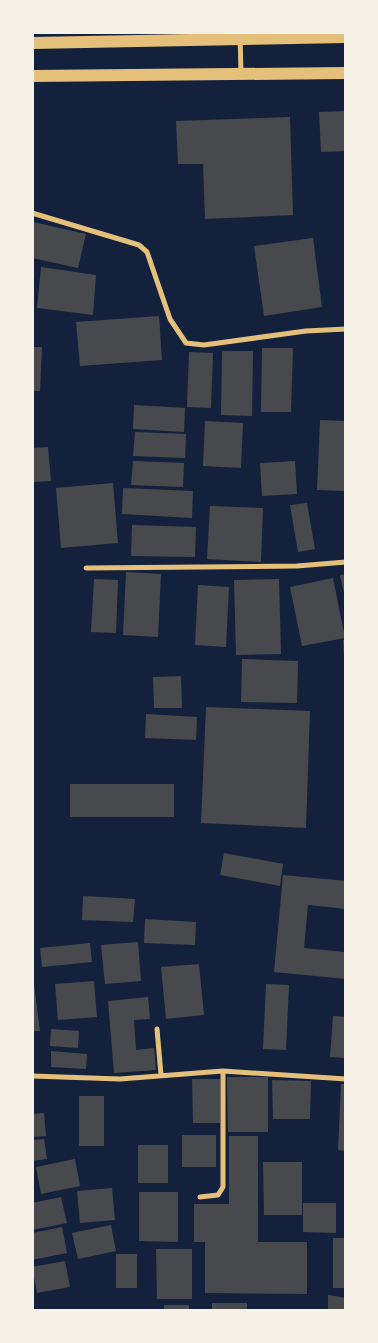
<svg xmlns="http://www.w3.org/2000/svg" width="378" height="1343" font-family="Inter,sans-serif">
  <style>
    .building { fill: #48494c }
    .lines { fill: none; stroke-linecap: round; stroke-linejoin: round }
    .minor { stroke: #e5c07b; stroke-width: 5 }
    .primary { stroke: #e5c07b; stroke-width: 12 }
  </style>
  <rect width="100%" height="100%" fill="#14213d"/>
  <path class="building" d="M346 111V151L321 152 319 112Z
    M290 117 293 215 205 219 203 164H178L176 121Z
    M33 222 86 234 78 268 32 258Z
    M313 238 322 307 264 316 254 246Z
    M41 267 96 275 93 315 37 308Z
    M159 316 162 360 80 366 76 322Z
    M32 347H42L40 391H32Z
    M262 348H293L291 412H261Z
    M222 351H253L252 416 221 415Z
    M189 352 213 353 211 408 187 407Z
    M134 405 185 408 184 432 133 429Z
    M320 420 346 421V491L317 490Z
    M205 421 243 423 241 468 203 466Z
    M135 432 186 434 185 458 133 456Z
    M48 447 51 481 32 482V448Z
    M133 461 184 463 183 487 131 485Z
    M295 461 297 494 262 496 260 463Z
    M113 483 118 543 61 548 56 488Z
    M123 488 193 491 192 518 122 514Z
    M307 503 315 549 298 552 290 505Z
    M210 506 263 508 261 562 207 559Z
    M132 525 196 527 195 557 131 556Z
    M126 572 161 574 158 637 123 635Z
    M346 574V598H345L340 575Z
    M333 578 345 638 302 646 290 587Z
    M94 579 118 580 116 633 91 632Z
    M279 579 281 654 236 655 234 580Z
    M198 585 229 587 226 647 195 645Z
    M343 640H346V657H344Z
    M242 659 298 661 297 703 241 702Z
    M181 676 182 708H154L153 677Z
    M206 707 310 711 306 828 201 823Z
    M146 714 197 717 196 740 145 738Z
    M70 784H174V817H70Z
    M224 853 283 864 280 886 220 875Z
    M283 875 346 881V909L308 905 304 948 344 952 346 946V979L274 972Z
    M83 896 135 899 133 922 82 920Z
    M145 919 196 922 195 945 144 943Z
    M138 942 141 981 105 984 101 945Z
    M90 943 92 962 42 967 40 948Z
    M199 964 204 1015 166 1019 161 967Z
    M32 968 40 1031H32Z
    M94 981 97 1017 58 1020 55 984Z
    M266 984 289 985 286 1050 263 1049Z
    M148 997 150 1019 134 1020 136 1050 154 1048 156 1070 114 1073 108 1001Z
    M333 1016 346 1017V1058L330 1057Z
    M51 1029 79 1031 78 1048 50 1046Z
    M51 1051 87 1054 86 1069 51 1067Z
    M227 1077H268V1132H228Z
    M192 1079H220V1123H193Z
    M272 1080 311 1081 310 1119H273Z
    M341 1084H346V1151L338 1150Z
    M79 1096H104V1146H79Z
    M44 1113 46 1136 32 1137V1114Z
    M182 1135H216V1167H182Z
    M229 1136H258V1242H307V1294L205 1293V1242H194V1204H229Z
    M44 1139 47 1159 32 1161V1140Z
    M138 1145H168V1183H138Z
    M75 1159 80 1186 41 1194 36 1167Z
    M263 1162H302V1215H264Z
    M112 1188 115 1220 80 1223 77 1191Z
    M139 1192H178V1242L139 1241Z
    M61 1197 67 1223 32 1230V1203Z
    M303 1203H336V1233L303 1232Z
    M111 1225 116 1251 78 1259 72 1233Z
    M62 1227 67 1253 32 1260V1233Z
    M333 1238H346V1288H333Z
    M156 1249H192V1299H157Z
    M116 1254H137V1288H116Z
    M65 1261 70 1287 37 1293 32 1267Z
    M328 1295 346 1298V1310H328Z
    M212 1303H247V1310H212Z
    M164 1305H189V1310H164Z"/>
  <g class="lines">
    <path class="minor" d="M240 32 241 74
      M32 213 139 245 147 252 170 319 186 343 204 345 306 331 346 329
      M86 568 297 566 346 562
      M157 1029 161 1075
      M32 1076 120 1079 223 1071 346 1079
      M200 1197 218 1195 223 1187V1071"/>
    <path class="primary" d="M32 43 346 37
      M32 76 346 73"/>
  </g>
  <rect width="378" height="1343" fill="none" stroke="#f6f1e7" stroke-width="68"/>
</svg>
